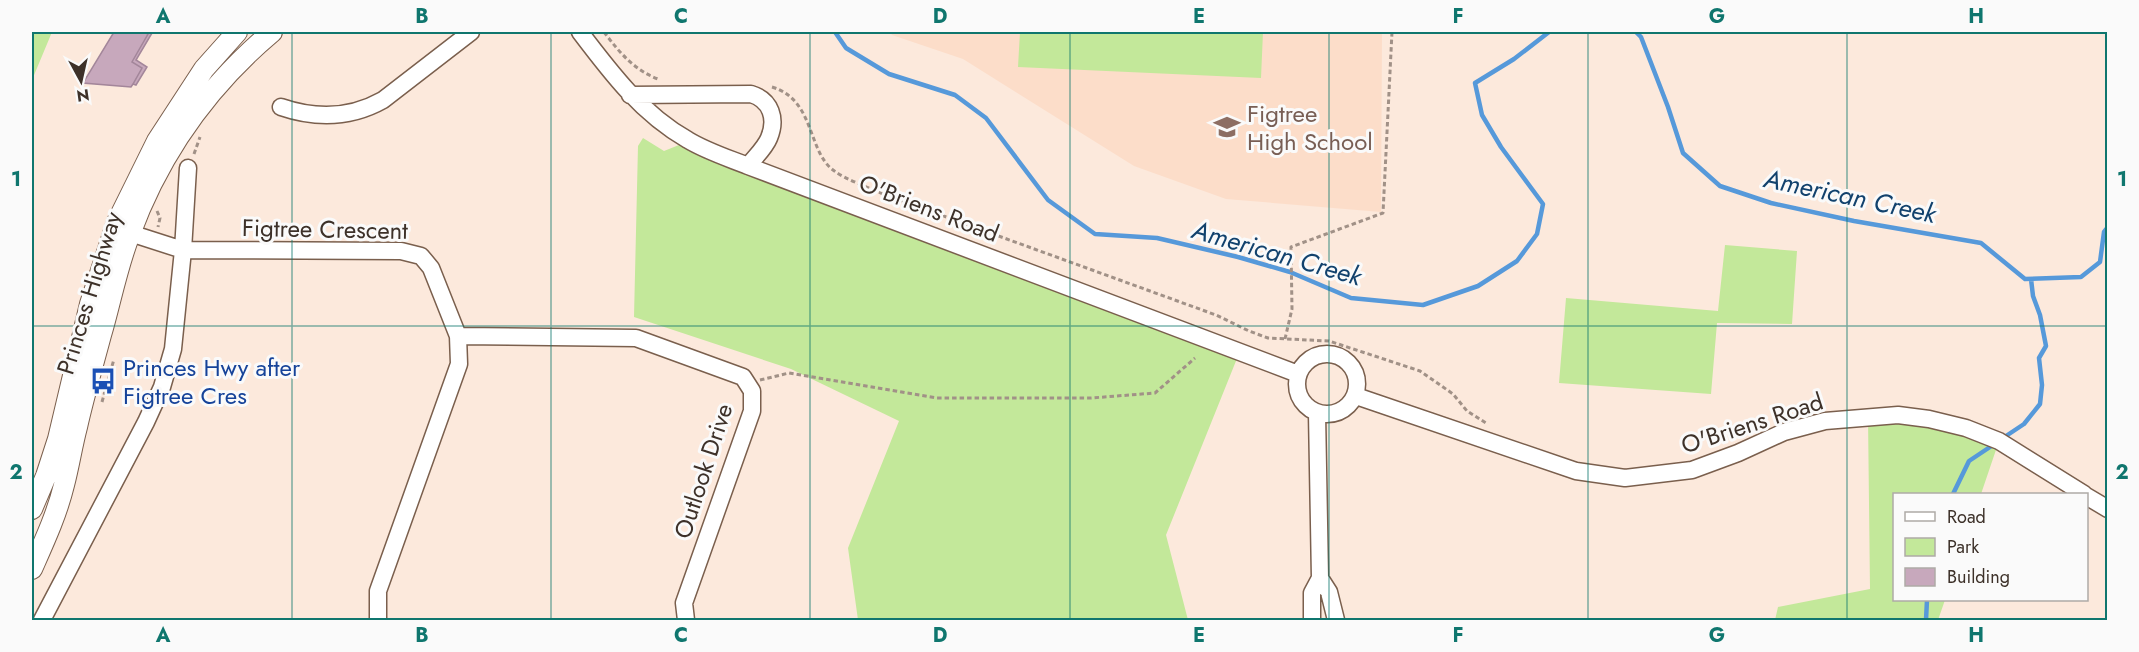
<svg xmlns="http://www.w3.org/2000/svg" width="2139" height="652" font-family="Jost,sans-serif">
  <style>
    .built { fill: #fcddc9 }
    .green { fill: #c3e89a }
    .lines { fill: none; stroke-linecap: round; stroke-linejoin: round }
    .stream { stroke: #5699da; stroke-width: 4.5 }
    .building { fill: #c7a8bc; stroke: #a3869a; stroke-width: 1.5 }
    .minor-casing { stroke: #7a5f4d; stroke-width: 19 }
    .major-casing { stroke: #7a5f4d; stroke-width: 22 }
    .path { stroke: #a19187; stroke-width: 3; stroke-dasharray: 4.5 3; stroke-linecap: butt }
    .minor { stroke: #fff; stroke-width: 16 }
    .major { stroke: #fff; stroke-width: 20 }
    .grid { fill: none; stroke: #0f766e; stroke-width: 1.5; stroke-opacity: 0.55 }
    .labels { text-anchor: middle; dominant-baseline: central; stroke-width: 6; stroke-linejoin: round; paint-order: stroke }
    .education-label { font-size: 24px; fill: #785e54; stroke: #fafafa; text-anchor: start }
    .street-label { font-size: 24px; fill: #3d3129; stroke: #fafafa }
    .transit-label { font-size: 24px; fill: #164399; stroke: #fafafa; text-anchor: start }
    .water-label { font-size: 26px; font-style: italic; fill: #12426d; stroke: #fafafa }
    .neatline { fill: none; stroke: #0f766e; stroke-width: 2 }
    .grid-label { font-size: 20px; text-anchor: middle; font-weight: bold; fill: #0f766e }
  </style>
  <rect width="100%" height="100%" fill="#fce9dc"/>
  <path class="built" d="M890 32H1382L1381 212 1226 199 1134 166 963 59 892 35Z"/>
  <path class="green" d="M32 32H52L32 80Z
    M1020 32H1263L1261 78 1018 67Z
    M643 138 664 151 689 141 1240 351 1166 535 1188 620H858L848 548 899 421 791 369 634 317 638 146Z
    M1725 245 1797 251 1792 324 1717 323 1711 394 1559 383 1566 298 1718 311Z
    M1898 415 1999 441 1981 494H1894V600H1945L1938 620H1775L1778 607 1870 589 1868 417Z"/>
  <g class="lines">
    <path class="stream" d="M835 32 846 48 889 74 955 95 986 118 1048 200 1095 234 1157 238 1238 257 1290 272 1351 298 1423 305 1478 286 1517 261 1537 234 1543 204 1501 147 1482 115 1475 83 1514 59 1549 32
      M1636 32 1641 37 1668 107 1683 153 1720 186 1771 203 1854 221 1981 243 2025 279 2081 277 2100 262 2104 232 2108 227
      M2003 438 2024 424 2040 404 2042 385 2039 358 2046 346 2040 315 2033 296 2031 279
      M1953 494 1969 461 1996 443
      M1926 620 1927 600"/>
  </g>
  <path class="building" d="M114 32H144L148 34 132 62 142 68 133 84 131 87 83 83Z
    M144 32 152 33 136 60 147 67 136 85 133 84 142 68 132 62 148 34Z"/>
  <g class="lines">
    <g class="minor-casing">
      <path id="minor" d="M580 32C611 73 642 114 688 140 706 151 728 158 748 166L1298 374
        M630 95 751 94C771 100 777 119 769 138 765 148 755 157 748 166
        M281 107C316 119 351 118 383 100L471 32
        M130 233 183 250 401 251 421 256 431 268 458 336 459 364 378 591V620
        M458 336 636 338 743 377 752 391V411L684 603 686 620
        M1297 384a30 30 0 1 1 60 0a30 30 0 1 1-60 0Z
        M1356 396 1576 471 1625 478 1692 470 1738 453 1784 432 1825 421 1898 415 1929 419 1966 428 1999 441 2084 494
        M2086 496 2108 509
        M1320 578 1329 592 1336 620
        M42 620 146 422 162 387 173 349 183 250 188 168
        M1312 620V593L1320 578 1317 413"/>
    </g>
    <g class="major-casing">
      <path id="major" d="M32 509 46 476 58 439 90 304 117 222 157 141 204 69 237 32
        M32 569C44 542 57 514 64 485 69 466 72 446 77 427 84 396 93 365 101 335 111 301 117 267 130 234 159 155 208 86 272 32"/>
    </g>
    <path class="path" d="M604 32C619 52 634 70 658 79
      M772 87C815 100 807 150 833 170 846 180 868 187 883 194L1216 315 1249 331 1268 338 1329 341 1420 371 1453 394 1467 411 1486 423
      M194 154 200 137
      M157 211 160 218 158 227
      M1285 339 1292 309 1291 247 1383 213 1392 32
      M760 380 789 373 937 398H1091L1155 393 1195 358
      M102 402 114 359"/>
    <use href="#minor" class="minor"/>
    <use href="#major" class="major"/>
  </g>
  <path class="grid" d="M292 32V620M551 32V620M810 32V620M1070 32V620M1329 32V620M1588 32V620M1847 32V620M32 326H2108"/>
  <defs>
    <g id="school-bare" transform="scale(2.07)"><path d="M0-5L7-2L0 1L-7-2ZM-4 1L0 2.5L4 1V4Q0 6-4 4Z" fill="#8d6e63" stroke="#fafafa" stroke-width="2.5" paint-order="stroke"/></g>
    <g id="bus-bare" transform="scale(2.07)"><path d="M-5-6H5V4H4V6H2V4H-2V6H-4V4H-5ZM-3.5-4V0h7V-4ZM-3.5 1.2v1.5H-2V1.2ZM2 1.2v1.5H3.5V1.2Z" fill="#1a4fb4" stroke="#fafafa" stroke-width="2.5" paint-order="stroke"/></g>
  </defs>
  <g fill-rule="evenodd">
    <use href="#school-bare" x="1227" y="127"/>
    <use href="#bus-bare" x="103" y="381"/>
  </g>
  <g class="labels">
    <g class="education-label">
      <text x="1247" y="113">Figtree<tspan x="1247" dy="28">High School</tspan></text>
    </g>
    <g class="street-label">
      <text transform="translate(929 208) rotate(21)">O'Briens Road</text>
      <text transform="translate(325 229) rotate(1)">Figtree Crescent</text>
      <text transform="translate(89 293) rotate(-73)">Princes Highway</text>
      <text transform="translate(1752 423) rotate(-18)">O'Briens Road</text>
      <text transform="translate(703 471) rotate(-72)">Outlook Drive</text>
    </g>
    <g class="transit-label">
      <text x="123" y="367">Princes Hwy after<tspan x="123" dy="28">Figtree Cres</tspan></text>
    </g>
    <g class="water-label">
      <text transform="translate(1850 196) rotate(12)">American Creek</text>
      <text transform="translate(1277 253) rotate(16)">American Creek</text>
    </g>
  </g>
  <rect width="2139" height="652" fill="none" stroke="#fafafa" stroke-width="66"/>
  <rect x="1893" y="493" width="195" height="108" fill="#fafafa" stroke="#aeaaa6" stroke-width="1.5"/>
  <rect x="1905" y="512" width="30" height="9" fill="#ffffff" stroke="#aeaaa6" stroke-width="1.5"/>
  <text x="1947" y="523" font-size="18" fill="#3d3129">Road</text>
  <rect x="1905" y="538" width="30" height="18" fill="#c3e89a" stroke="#aeaaa6" stroke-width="1.5"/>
  <text x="1947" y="553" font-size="18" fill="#3d3129">Park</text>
  <rect x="1905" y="568" width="30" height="18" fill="#c7a8bc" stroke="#aeaaa6" stroke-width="1.5"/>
  <text x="1947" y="583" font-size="18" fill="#3d3129">Building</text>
  <g transform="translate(81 81) rotate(172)" stroke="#fafafa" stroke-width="4.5" paint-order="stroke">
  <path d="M0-4.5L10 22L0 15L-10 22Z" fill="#3d3129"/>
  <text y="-9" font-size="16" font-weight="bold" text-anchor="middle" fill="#3d3129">N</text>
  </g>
  <rect x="33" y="33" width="2073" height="586" class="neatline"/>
  <g class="grid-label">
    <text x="163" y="23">A</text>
    <text x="422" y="23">B</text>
    <text x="681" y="23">C</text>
    <text x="940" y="23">D</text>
    <text x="1199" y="23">E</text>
    <text x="1458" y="23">F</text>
    <text x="1717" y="23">G</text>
    <text x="1976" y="23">H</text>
    <text x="16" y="186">1</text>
    <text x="2122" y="186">1</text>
    <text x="16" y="479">2</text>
    <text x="2122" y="479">2</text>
    <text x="163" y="642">A</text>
    <text x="422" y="642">B</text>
    <text x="681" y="642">C</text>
    <text x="940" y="642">D</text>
    <text x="1199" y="642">E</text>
    <text x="1458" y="642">F</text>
    <text x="1717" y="642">G</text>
    <text x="1976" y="642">H</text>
  </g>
</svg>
